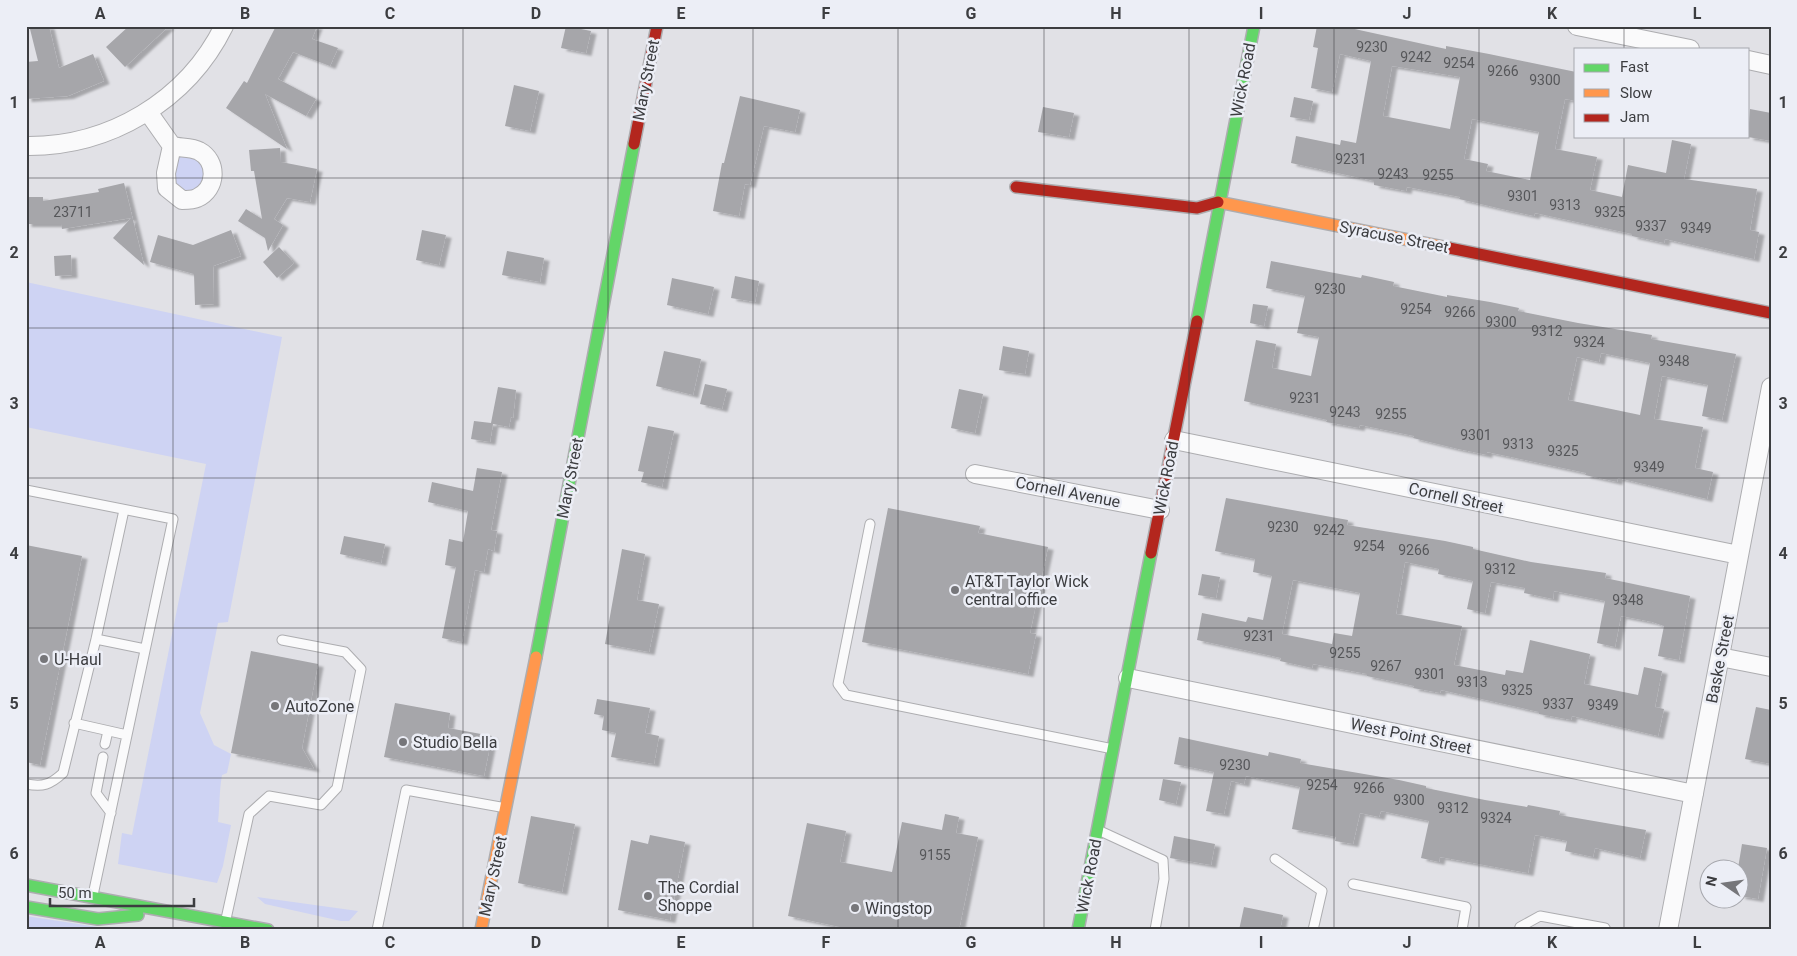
<svg xmlns="http://www.w3.org/2000/svg" width="1797" height="956" font-family="Roboto,sans-serif">
  <style>
    .green { fill: #ced3f3 }
    .building { fill: #a6a6aa; fill-rule: evenodd; filter: url(#shadow) }
    .lines { fill: none; stroke-linecap: round; stroke-linejoin: round }
    .lane-casing { stroke: #adadb0; stroke-width: 11 }
    .street-casing { stroke: #adadb0; stroke-width: 20 }
    .fast-casing { stroke: #adadb0; stroke-width: 14 }
    .slow-casing { stroke: #adadb0; stroke-width: 14 }
    .jam-casing { stroke: #adadb0; stroke-width: 14 }
    .lane { stroke: #fafafb; stroke-width: 9 }
    .street { stroke: #fafafb; stroke-width: 18 }
    .fast { stroke: #63d668; stroke-width: 11 }
    .slow { stroke: #ff974d; stroke-width: 11 }
    .jam { stroke: #b3261e; stroke-width: 11 }
    .grid { fill: none; stroke: #3c3d40; stroke-width: 1; stroke-opacity: 0.55 }
    .poi-dot { fill: #76767a; stroke: #eceef6; stroke-width: 2 }
    .labels { text-anchor: middle; dominant-baseline: central; stroke-width: 5; stroke-linejoin: round; paint-order: stroke }
    .number-label { font-size: 14px; fill: #56575a }
    .street-label { font-size: 16px; fill: #3c3d40; stroke: #eceef6 }
    .poi-label { font-size: 16px; fill: #3c3d40; stroke: #eceef6; text-anchor: start }
    .neatline { fill: none; stroke: #3c3d40; stroke-width: 2 }
    .grid-label { font-size: 16px; text-anchor: middle; font-weight: bold; fill: #3c3d40 }
  </style>
  <defs>
    <filter id="shadow"><feDropShadow dx="5.5" dy="3" stdDeviation="1" flood-color="#0004"/></filter>
  </defs>
  <rect width="100%" height="100%" fill="#e1e1e6"/>
  <path class="green" d="M177 155C195 156 202 158 207 177L193 194 176 187 173 178Z
    M26 282 282 337 228 622 218 623 200 713 214 745 231 754 227 773 222 775C219 792 220 805 218 822L231 825 223 866 217 883 118 864 122 833 132 835 206 464 26 427Z
    M257 897 358 911 349 921H341L265 904Z
    M26 916 117 930H44L26 927Z"/>
  <path class="building" d="M40 26H49L59 68 93 54 104 81 68 96 26 99V62L38 61 30 29Z
    M129 26H169L125 67 106 47Z
    M276 26H317L312 39 338 48 330 66 293 52 278 79 316 99 306 116 265 94 287 149 226 108 244 81 247 83Z
    M566 26 591 31 586 53 561 48Z
    M1317 26H1351L1350 28 1446 49V46L1489 54 1576 72V101L1565 99 1555 149 1597 157 1590 190 1622 197 1628 165 1666 173 1672 140 1691 144 1684 179 1757 189 1750 230 1759 232 1754 259 1665 239 1664 243 1632 236V234L1535 213 1534 216 1506 210 1459 199 1460 197 1407 187 1406 191 1374 185V181L1291 163 1296 136 1340 145 1341 140 1356 143 1371 61 1340 54 1332 92 1311 88 1318 48 1313 47ZM1392 66 1460 77 1450 129 1383 116ZM1472 119 1539 132 1530 180 1486 171 1488 164 1464 159Z
    M514 85 539 91 530 131 505 126Z
    M740 96 800 110 795 132 764 126 750 185 745 184 739 216 713 211 722 163H724Z
    M1294 97 1313 101 1309 120 1290 117Z
    M1043 107 1074 113 1069 137 1038 132Z
    M1750 109 1771 113V141L1748 137Z
    M280 148 281 162 317 169 310 202 287 198 274 219 283 225 268 251 265 238 238 221 246 209 262 219 254 171H251L249 150Z
    M124 183 144 265 113 238 131 218 62 229 61 224H26V197H43V201L99 192 98 189Z
    M231 230 241 256 213 266 214 304 195 305 194 274 150 262 158 235 193 245Z
    M422 230 446 235 439 265 416 260Z
    M279 247 294 263 277 278 263 262Z
    M507 251 544 258 540 282 502 275Z
    M71 255 72 275 55 276 54 256Z
    M1271 261 1361 278 1362 275 1394 282 1393 286 1447 297V295L1490 302 1519 308 1518 311 1578 323 1652 335 1651 339 1736 354 1722 420 1702 416 1708 385 1662 376 1654 419 1703 427 1695 468 1713 472 1707 499 1618 478 1617 482 1585 475 1586 473 1487 452V455L1458 449 1413 438 1414 436 1360 425 1359 428 1326 422 1327 420 1244 401 1256 340 1276 344 1272 368 1311 376 1319 337 1297 333 1305 296 1266 288ZM1601 353 1650 363 1640 415 1568 400 1577 357 1599 362Z
    M735 276 759 281 755 302 731 298Z
    M672 278 714 287 708 314 667 305Z
    M1253 304 1268 306 1264 326 1250 323Z
    M1003 346 1029 351 1025 374 999 370Z
    M664 351 701 359 693 395 656 386Z
    M705 384 727 389 722 409 700 404Z
    M498 387 516 390 513 418 511 417 509 427 493 424 490 442 471 439 474 421 491 423Z
    M959 389 983 394 975 433 951 428Z
    M648 426 674 431 662 487 641 482 644 472 638 471Z
    M477 468 502 472 491 530 497 531 494 551 488 549 484 572 475 570 462 642 442 638 456 567 445 565 449 539 463 542 468 511 428 502 432 482 473 491Z
    M1226 498 1348 520 1347 525 1445 541 1473 547V549L1531 562 1606 573 1605 578 1690 596 1679 660 1658 656 1664 626 1652 622 1621 616 1615 647 1597 643 1605 601 1554 591 1553 599 1524 593 1525 588 1491 582 1485 613 1467 609 1473 581 1438 574 1439 569 1405 562 1396 614 1462 626 1454 665 1505 675 1506 670 1523 673 1530 640 1590 654 1584 684 1638 695 1644 667 1662 671 1655 707 1664 709 1658 736 1572 716 1571 720 1539 714V712L1441 690 1440 693 1413 688 1414 686 1367 676V674L1313 664 1312 668 1280 661 1281 658 1197 640 1202 613 1246 622 1248 617 1263 620 1272 576 1253 572 1255 559 1215 551ZM1293 580 1360 593 1352 636 1334 633 1332 644 1282 634Z
    M888 508 980 526 978 533 1048 547 1030 633 1036 634 1028 674 862 642Z
    M344 536 385 544 381 563 340 554Z
    M26 545 82 556 40 765 26 762Z
    M622 549 645 554 637 600 659 604 649 652 605 644Z
    M1202 574 1220 577 1216 598 1198 595Z
    M251 651 318 664 302 748 314 769 231 753Z
    M597 699 650 708 645 733 659 736 654 764 611 757 616 733 602 730 604 716 594 714Z
    M395 703 450 713 448 728 492 736 484 776 384 757Z
    M1756 707 1771 710V764L1745 759Z
    M1179 737 1268 756 1269 752 1301 759 1300 763 1399 780 1426 786V788L1485 800 1527 807 1528 805 1560 811 1559 815 1646 830 1640 858 1595 848 1593 857 1565 851 1567 841 1535 835 1528 873 1440 857 1439 862 1421 858 1429 821 1381 811 1379 817 1360 813 1353 844 1335 841 1336 837 1292 829 1300 787 1246 776 1244 784 1231 781 1224 814 1206 811 1214 772 1174 764Z
    M1163 779 1181 782 1176 804 1159 800Z
    M945 814 959 817 956 833 978 837 959 930H854L788 916 807 823 846 831 840 862 892 872 902 822 942 830Z
    M531 816 575 824 562 892 518 883Z
    M650 835 685 842 670 920 618 910 631 840 648 844Z
    M1174 836 1215 844 1211 865 1170 858Z
    M1742 844 1767 848 1758 899 1740 896V868H1738Z
    M1244 907 1283 915 1280 930H1239Z"/>
  <g class="lines">
    <g class="lane-casing">
      <path id="lane" d="M26 490 173 519 93 895
        M870 524 838 684 846 695 1113 749
        M96 639 145 649
        M74 723 127 735
        M105 744 108 731
        M103 757 96 793 111 813
        M26 784C43 787 50 785 63 773L96 639 124 510
        M1098 830 1163 860 1164 879 1155 930
        M1275 859 1322 891 1313 930
        M1353 884 1466 907 1462 930
        M226 919 249 814 269 796 321 805 337 788 361 669 345 652 282 640
        M377 930 406 790 506 808
        M1519 930 1520 927 1540 916 1605 928 1606 930"/>
    </g>
    <g class="street-casing">
      <path id="street" d="M1577 26 1690 49
        M1748 60 1771 65
        M148 112 172 146C180 148 192 147 199 151 218 161 217 189 197 198 193 200 187 200 182 200L167 188 166 173 172 146
        M26 146C109 147 187 101 224 26
        M1174 440 1739 555
        M975 474 1160 510
        M1720 657 1771 667
        M1128 678 1694 794
        M1668 930 1771 387"/>
    </g>
    <g class="fast-casing">
      <path id="fast" d="M1197 321 1254 26
        M536 657 634 144
        M26 885 268 930
        M26 907 98 919 138 915
        M1078 930 1151 553"/>
    </g>
    <g class="slow-casing">
      <path id="slow" d="M1218 202 1449 248
        M481 930 536 657"/>
    </g>
    <g class="jam-casing">
      <path id="jam" d="M634 144 657 26
        M1016 187 1197 208 1218 202
        M1449 248 1771 313
        M1151 553 1197 321"/>
    </g>
    <use href="#lane" class="lane"/>
    <use href="#street" class="street"/>
    <use href="#fast" class="fast"/>
    <use href="#slow" class="slow"/>
    <use href="#jam" class="jam"/>
  </g>
  <path class="grid" d="M173 26V930M318 26V930M463 26V930M608 26V930M753 26V930M898 26V930M1044 26V930M1189 26V930M1334 26V930M1479 26V930M1624 26V49M1624 136V930M26 178H1771M26 328H1771M26 478H1771M26 628H1771M26 778H1771"/>
  <g class="poi-dot">
    <circle cx="955" cy="590" r="5"/>
    <circle cx="44" cy="659" r="5"/>
    <circle cx="275" cy="706" r="5"/>
    <circle cx="403" cy="742" r="5"/>
    <circle cx="648" cy="896" r="5"/>
    <circle cx="855" cy="908" r="5"/>
  </g>
  <g class="labels">
    <g class="number-label">
      <text x="1372" y="47">9230</text>
      <text x="1416" y="57">9242</text>
      <text x="1459" y="63">9254</text>
      <text x="1503" y="71">9266</text>
      <text x="1545" y="80">9300</text>
      <text x="1351" y="159">9231</text>
      <text x="1393" y="174">9243</text>
      <text x="1438" y="175">9255</text>
      <text x="1523" y="196">9301</text>
      <text x="1565" y="205">9313</text>
      <text x="73" y="212">23711</text>
      <text x="1610" y="212">9325</text>
      <text x="1651" y="226">9337</text>
      <text x="1696" y="228">9349</text>
      <text x="1330" y="289">9230</text>
      <text x="1416" y="309">9254</text>
      <text x="1460" y="312">9266</text>
      <text x="1501" y="322">9300</text>
      <text x="1547" y="331">9312</text>
      <text x="1589" y="342">9324</text>
      <text x="1674" y="361">9348</text>
      <text x="1305" y="398">9231</text>
      <text x="1345" y="412">9243</text>
      <text x="1391" y="414">9255</text>
      <text x="1476" y="435">9301</text>
      <text x="1518" y="444">9313</text>
      <text x="1563" y="451">9325</text>
      <text x="1649" y="467">9349</text>
      <text x="1283" y="527">9230</text>
      <text x="1329" y="530">9242</text>
      <text x="1369" y="546">9254</text>
      <text x="1414" y="550">9266</text>
      <text x="1500" y="569">9312</text>
      <text x="1628" y="600">9348</text>
      <text x="1259" y="636">9231</text>
      <text x="1345" y="653">9255</text>
      <text x="1386" y="666">9267</text>
      <text x="1430" y="674">9301</text>
      <text x="1472" y="682">9313</text>
      <text x="1517" y="690">9325</text>
      <text x="1558" y="704">9337</text>
      <text x="1603" y="705">9349</text>
      <text x="1235" y="765">9230</text>
      <text x="1322" y="785">9254</text>
      <text x="1369" y="788">9266</text>
      <text x="1409" y="800">9300</text>
      <text x="1453" y="808">9312</text>
      <text x="1496" y="818">9324</text>
      <text x="935" y="855">9155</text>
    </g>
    <g class="street-label">
      <text transform="translate(646 80) rotate(-79)">Mary Street</text>
      <text transform="translate(1243 80) rotate(-79)">Wick Road</text>
      <text transform="translate(1394 237) rotate(11)">Syracuse Street</text>
      <text transform="translate(570 478) rotate(-79)">Mary Street</text>
      <text transform="translate(1166 478) rotate(-79)">Wick Road</text>
      <text transform="translate(1068 492) rotate(11)">Cornell Avenue</text>
      <text transform="translate(1456 498) rotate(12)">Cornell Street</text>
      <text transform="translate(1720 659) rotate(-79)">Baske Street</text>
      <text transform="translate(1411 736) rotate(12)">West Point Street</text>
      <text transform="translate(493 876) rotate(-78)">Mary Street</text>
      <text transform="translate(1089 876) rotate(-79)">Wick Road</text>
    </g>
    <g class="poi-label">
      <text x="965" y="581">AT&amp;T Taylor Wick<tspan x="965" dy="18">central office</tspan></text>
      <text x="54" y="659">U-Haul</text>
      <text x="285" y="706">AutoZone</text>
      <text x="413" y="742">Studio Bella</text>
      <text x="658" y="887">The Cordial<tspan x="658" dy="18">Shoppe</tspan></text>
      <text x="865" y="908">Wingstop</text>
    </g>
  </g>
  <rect width="1797" height="956" fill="none" stroke="#eceef6" stroke-width="55"/>
  <rect x="1574" y="48" width="175" height="90" fill="#eceef6" stroke="#a6a7ad"/>
  <rect x="1584" y="64" width="25" height="8" fill="#63d668" stroke="#a6a7ad"/>
  <text x="1620" y="72" font-size="15" fill="#3c3d40">Fast</text>
  <rect x="1584" y="89" width="25" height="8" fill="#ff974d" stroke="#a6a7ad"/>
  <text x="1620" y="98" font-size="15" fill="#3c3d40">Slow</text>
  <rect x="1584" y="114" width="25" height="8" fill="#b3261e" stroke="#a6a7ad"/>
  <text x="1620" y="122" font-size="15" fill="#3c3d40">Jam</text>
  <g transform="translate(1724 884) rotate(283)"><circle r="24" fill="#eceef6" stroke="#a6a7ad"/>
  <path d="M0-4L9 19L0 12L-9 19Z" fill="#76767a"/>
  <text y="-8" font-size="14" font-weight="bold" text-anchor="middle" fill="#3c3d40">N</text>
  </g>
  <path d="M50 898v8h144v-8" fill="none" stroke="#3c3d40" stroke-width="2.5"/>
  <text x="58" y="898" font-size="15" fill="#3c3d40" stroke="#eceef6" stroke-width="4" paint-order="stroke">50 m</text>
  <rect x="28" y="28" width="1742" height="900" class="neatline"/>
  <g class="grid-label">
    <text x="100" y="19">A</text>
    <text x="245" y="19">B</text>
    <text x="390" y="19">C</text>
    <text x="536" y="19">D</text>
    <text x="681" y="19">E</text>
    <text x="826" y="19">F</text>
    <text x="971" y="19">G</text>
    <text x="1116" y="19">H</text>
    <text x="1261" y="19">I</text>
    <text x="1407" y="19">J</text>
    <text x="1552" y="19">K</text>
    <text x="1697" y="19">L</text>
    <text x="14" y="108">1</text>
    <text x="1783" y="108">1</text>
    <text x="14" y="258">2</text>
    <text x="1783" y="258">2</text>
    <text x="14" y="409">3</text>
    <text x="1783" y="409">3</text>
    <text x="14" y="559">4</text>
    <text x="1783" y="559">4</text>
    <text x="14" y="709">5</text>
    <text x="1783" y="709">5</text>
    <text x="14" y="859">6</text>
    <text x="1783" y="859">6</text>
    <text x="100" y="948">A</text>
    <text x="245" y="948">B</text>
    <text x="390" y="948">C</text>
    <text x="536" y="948">D</text>
    <text x="681" y="948">E</text>
    <text x="826" y="948">F</text>
    <text x="971" y="948">G</text>
    <text x="1116" y="948">H</text>
    <text x="1261" y="948">I</text>
    <text x="1407" y="948">J</text>
    <text x="1552" y="948">K</text>
    <text x="1697" y="948">L</text>
  </g>
</svg>
